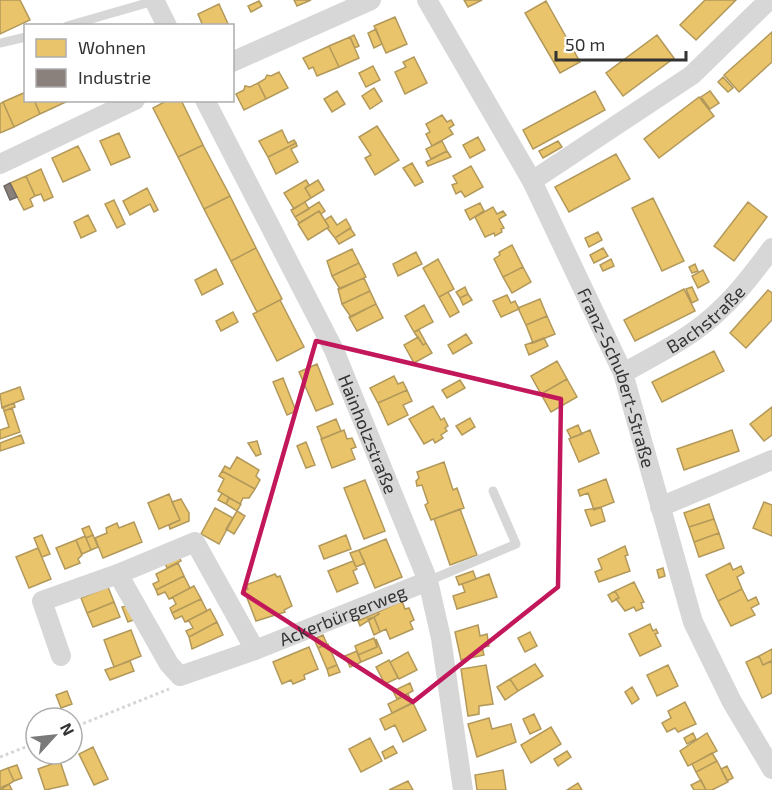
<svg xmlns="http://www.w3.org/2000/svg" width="772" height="790" font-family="'Exo 2',sans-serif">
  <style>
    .homes { fill: #e9c46a; stroke: #b2985a; stroke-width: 1.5 }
    .industry { fill: #8a817c; stroke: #706a66; stroke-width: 1.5 }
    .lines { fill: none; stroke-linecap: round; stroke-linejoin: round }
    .path { stroke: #d6d6d6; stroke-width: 3; stroke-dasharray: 3 3; stroke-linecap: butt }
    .service { stroke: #d7d7d7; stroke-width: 9 }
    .minor { stroke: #d7d7d7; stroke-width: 20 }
    .marked { fill: none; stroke: #c2185b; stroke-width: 4.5; stroke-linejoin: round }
    .labels { text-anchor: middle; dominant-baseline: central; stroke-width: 6; stroke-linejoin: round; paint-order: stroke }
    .street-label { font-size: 18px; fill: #333; stroke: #fff }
  </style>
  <rect width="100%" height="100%" fill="#fff"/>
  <path class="homes" d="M0 0H20L30 20 0 34Z
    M294 0H311L297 6Z
    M464 0H482L468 7Z
    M705 0H736L696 40 680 25Z
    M259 1 262 6 251 12 248 6Z
    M546 1 580 62 560 73 525 13Z
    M219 4 229 26H203L198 14Z
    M395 17 407 44 386 53 374 26Z
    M376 29 382 44 374 48 368 33Z
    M772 32V62L739 92 724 75Z
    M354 35 359 46 355 48 350 37Z
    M657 35 674 58 623 96 606 73Z
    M350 37 359 58 339 67 329 46Z
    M329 46 339 67 317 76 313 67 309 69 303 58Z
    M414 57 427 83 405 94 395 72 406 67 403 62Z
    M373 66 380 80 366 87 359 73Z
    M279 72 288 88 266 99 258 83 265 79 267 75 271 76Z
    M723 77 733 88 728 92 718 82Z
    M258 83 266 99 244 110 236 94 244 90 245 86 250 87Z
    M374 88 382 101 370 109 362 96Z
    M337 91 345 104 332 112 324 99Z
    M595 91 605 110 533 149 523 130Z
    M710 91 719 103 710 109 701 97Z
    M26 92V100H34L40 114 14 127 3 102Z
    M699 97 714 116 659 158 644 139Z
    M34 100H70L40 114Z
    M168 100H181L203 145 178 157 153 108Z
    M3 102 14 127 0 133V104Z
    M442 115 447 122 451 120 454 125 449 128 453 134 432 146 426 134 430 132 426 124Z
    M377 126 399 160 375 175 365 158 371 155 359 137Z
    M282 130 288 143 294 140 296 143 268 157 259 141Z
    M119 133 130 157 111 165 100 141Z
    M478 137 485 150 470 158 463 145Z
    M442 141 447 151 431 159 426 149Z
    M558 141 562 147 543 158 539 151Z
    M296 143 297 146 291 149 298 162 276 174 268 157Z
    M203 145 230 196 204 209 178 157Z
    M78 146 90 170 63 182 52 158Z
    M447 151 451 157 428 166 426 162Z
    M616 154 630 179 569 212 555 187Z
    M412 163 423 182 415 186 403 168Z
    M471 166 483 187 465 197 461 191 456 194 452 185 457 183 453 176Z
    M41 169 53 197 44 201 41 194 35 196 26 176Z
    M26 176 35 196 30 199 33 206 24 210 10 183Z
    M306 180 309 185 305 188 311 198 294 209 284 193Z
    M318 180 324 190 311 198 305 188Z
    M147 188 158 210 154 212 150 204 130 215 123 201Z
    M230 196 256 248 231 261 204 209Z
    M653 198 684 261 662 271 632 208Z
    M114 200 125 224 117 228 105 204Z
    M305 202 309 209 295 217 291 210Z
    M319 202 325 211 321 214 319 211 299 223 295 217Z
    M748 202 767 217 734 261 714 246Z
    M480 203 484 211 470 220 465 210Z
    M493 207 497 214 503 211 506 215 499 219 504 228 501 229 502 232 495 236 494 233 485 237 475 217Z
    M319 211 329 227 308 240 298 224Z
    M88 215 96 231 81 238 74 222Z
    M331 216 337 225 346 219 351 228 335 238 327 228 329 227 325 220Z
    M350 228 355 235 339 244 335 238Z
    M598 232 602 240 589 247 585 238Z
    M512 245 523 267 503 277 494 259 500 255 499 252Z
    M256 248 282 299 257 312 231 261Z
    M603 248 608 256 594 263 590 255Z
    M352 249 359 263 332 276 327 261Z
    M416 252 422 264 398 276 393 264Z
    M438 259 454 289 439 297 423 268Z
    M611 259 614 266 603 271 600 265Z
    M359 263 366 277 340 289 332 276Z
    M695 264 698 271 692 273 689 267Z
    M523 267 531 282 512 293 503 277Z
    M216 269 223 284 202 295 195 280Z
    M703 270 709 282 698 288 692 276Z
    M364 278 370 291 342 304 338 289Z
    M465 287 468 294 460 298 456 292Z
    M692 287 698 300 692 303 686 289Z
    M684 289 695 311 635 341 624 320Z
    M768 290 772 293V320L746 348 730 333Z
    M370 291 376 304 351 317 342 304Z
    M448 292 459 312 450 317 439 297Z
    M468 294 472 300 463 305 460 298Z
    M507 295 511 303 515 301 519 309 501 317 493 301Z
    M540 299 547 316 526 325 518 308Z
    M280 300 304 347 277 361 253 314Z
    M376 304 383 318 357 331 349 317Z
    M424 305 433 322 414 332 405 316Z
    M233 312 238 322 221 331 216 321Z
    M547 316 555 334 533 343 526 325Z
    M419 330 426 343 423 345 414 332Z
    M466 334 472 343 453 354 448 345Z
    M418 337 423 345 426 343 432 353 414 363 404 345Z
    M544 338 548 346 529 355 525 345Z
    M714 351 724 371 662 402 652 382Z
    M557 361 567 379 541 394 531 376Z
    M317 364 333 404 316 411 299 372Z
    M394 376 398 384 403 382 407 390 378 403 370 388Z
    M283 378 296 411 287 415 273 382Z
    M567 379 577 397 551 412 541 394Z
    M460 380 465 388 447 398 442 390Z
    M20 387 24 399 2 408 0 394Z
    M407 390 412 401 403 405 408 415 388 425 378 403Z
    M14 403 15 407 4 411 3 407Z
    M433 406 441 420 444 418 448 426 445 428 447 431 441 435 443 438 435 443 433 439 424 444 409 419Z
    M772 407V435L764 441 750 424Z
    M12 408 20 432 0 439V430L9 427 4 411Z
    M470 418 475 427 462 435 456 426Z
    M336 419 341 431 322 439 317 427Z
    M578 425 582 434 571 438 567 430Z
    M344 430 347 439 352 438 356 447 351 449 355 459 332 468 321 439Z
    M590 430 599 453 579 462 569 439Z
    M732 430 739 451 684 470 677 449Z
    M21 435 24 443 0 451V443Z
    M257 441 261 454 256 456 248 443Z
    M306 442 315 465 306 468 297 446Z
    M237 457 259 470 256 476 260 480 255 489 222 471 225 466 230 469Z
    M444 462 453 490 457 488 464 508 431 520 425 505 428 503 422 485 417 486 416 481 419 478 417 472Z
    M222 471 255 489 249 498H243L240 504 218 491 224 479 219 476Z
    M606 479 614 502 594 510 588 493 580 496 578 490Z
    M365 480 385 531 364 539 344 488Z
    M222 493 229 498 226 504 218 500Z
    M169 494 180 520 159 529 148 503Z
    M229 498 241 504 237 511 226 504Z
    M181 499 189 513V521L170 529 169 525 180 520 172 502Z
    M764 502 772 505V536L753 528Z
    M709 504 714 519 689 527 684 513Z
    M601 507 605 521 591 526 585 510Z
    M215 508 233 518 219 544 201 534Z
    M460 509 477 555 450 565 434 519Z
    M237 511 245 516 234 534 226 529Z
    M714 519 719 533 694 542 689 527Z
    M134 522 142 542 103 558 95 538 107 533 106 528 117 523 119 528Z
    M89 526 93 535 86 538 82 529Z
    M719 533 724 548 699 557 694 542Z
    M42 535 50 554 42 557 34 538Z
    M93 535 98 547 91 550 86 538Z
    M346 535 351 549 324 559 319 546Z
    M85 536 91 550 82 554 76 540Z
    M386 539 402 577 375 588 359 550Z
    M76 540 82 555 78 559 80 563 65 569 56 548Z
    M625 546 628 555 625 556 630 571 599 582 595 572 602 569 598 559Z
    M38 548 51 579 29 588 16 557Z
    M359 550 365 563 356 567 350 553Z
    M178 555 181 561 167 568 164 561Z
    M353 561 357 569 353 571 358 583 337 592 328 571Z
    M178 563 184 576 156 590 153 584 159 581 156 574Z
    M730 563 733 570 741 566 744 573 737 577 742 589 718 601 706 575Z
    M663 568 665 576 659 578 657 570Z
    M473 571 476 579 459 585 456 577Z
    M275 574 277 577 280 576 292 606 284 610 285 612 256 621 244 590 248 589 246 585Z
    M489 574 497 597 457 609 453 596 465 592 462 584Z
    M184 576 190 588 194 586 169 599 165 592 158 595 156 590Z
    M634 582 644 602 641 603 643 608 636 611 634 607 625 611 616 599 619 598 615 591Z
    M194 586 201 599 172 613 170 608 176 604 173 598 169 599Z
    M108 587 114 602 87 613 81 598Z
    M742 589 748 601 756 597 759 604 751 608 755 615 731 626 718 601Z
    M615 591 619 598 612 602 608 595Z
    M201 599 207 611 185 622 182 616 175 619 172 613Z
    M402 601 405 609 409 608 414 620 410 622 413 629 390 639 386 629 380 632 374 617 379 614 378 612Z
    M114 602 120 617 93 627 87 613Z
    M126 606 136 619 128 622 122 607Z
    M210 609 217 622 189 637 186 631 193 628 189 621 185 622Z
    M378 612 379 614 360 626 358 621Z
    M374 617 380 632 374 635 368 619Z
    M217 622 223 635 192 649 189 637Z
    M650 624 653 631 656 629 658 633 655 634 661 646 640 656 629 634Z
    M478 625 480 636 487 634 489 646 482 647 484 655 461 660 455 632Z
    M131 630 141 656 114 667 104 640Z
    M530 632 537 646 525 652 518 638Z
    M323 635 327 644 318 648 314 639Z
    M374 638 377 647 358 655 355 646Z
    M376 639 382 653 361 662 358 655 377 647Z
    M328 644 337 665 327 669 318 648Z
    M309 647 318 669 304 675 305 679 293 684 291 680 282 684 273 662Z
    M772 649V661L763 665 759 656Z
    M357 651 361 662 350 667 345 656Z
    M408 652 417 670 399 679 390 662Z
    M759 656 763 665 771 661 772 664V693L762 698 746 662Z
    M389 660 398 678 385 684 376 667Z
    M130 661 134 671 110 680 105 670Z
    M535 664 543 676 518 691 510 679Z
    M337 665 340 672 329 676 327 669Z
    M486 665 493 704 479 706V714L468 716 461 669Z
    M668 665 678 686 657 696 647 675Z
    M510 679 518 691 505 700 497 687Z
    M410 683 413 691 397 699 393 691Z
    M632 687 639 699 632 704 625 692Z
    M67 691 72 704 61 708 56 695Z
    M408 694 412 703 392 713 388 704Z
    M685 702 696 724 678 732 675 728 667 732 662 723 671 718 668 711Z
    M413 703 426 730 403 742 395 725 385 730 380 719Z
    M534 714 541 729 530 734 523 719Z
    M489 718 492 729 511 724 516 742 477 757 468 724Z
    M551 727 561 744 531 763 521 745Z
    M693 733 696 739 687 744 684 738Z
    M707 733 717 751 688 766 680 751Z
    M370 738 382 761 361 772 349 749Z
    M393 746 397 753 385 759 382 752Z
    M93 747 108 779 94 785 79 754Z
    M567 751 571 757 558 766 554 759Z
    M712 753 717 761 696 772 692 764Z
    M60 761 68 785 45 790 38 769Z
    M717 761 728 782 712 790H706L696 772Z
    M17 765 22 778 14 781 8 768Z
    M727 766 733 778 727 781 721 769Z
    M8 768 14 781 0 790V771Z
    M503 770 506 790H477L475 775Z
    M701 780 706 790H694L691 785Z
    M408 781 413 790H389Z
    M578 783 582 790H567Z
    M9 784 12 790H3L2 787Z"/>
  <path class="industry" d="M10 183 17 197 10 200 4 186Z"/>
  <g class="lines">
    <path class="path" d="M72 728 169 689
      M0 757 36 743"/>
    <path class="service" d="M67 26 154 1
      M0 43 26 37
      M428 581 516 544 493 491"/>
    <g class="minor">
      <path d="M154 0 167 26"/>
      <path id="s1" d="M427 0 532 181 623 373 693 622 732 702 772 769"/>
      <path d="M232 62 371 0"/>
      <path id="s2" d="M205 100 334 350 428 581 441 638 463 790"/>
      <path d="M0 164 135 100"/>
      <path d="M532 181 692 75 769 0"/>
      <path id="s3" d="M623 373C658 354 696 335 724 306 742 289 757 268 772 248"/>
      <path d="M660 507 772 460"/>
      <path d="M118 574 169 664 180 676 255 650"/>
      <path id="s4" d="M61 656 42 601 118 574 195 542 255 650 428 581"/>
    </g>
  </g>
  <path class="marked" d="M316 341 561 399 558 587 413 702 243 593Z"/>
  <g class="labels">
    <g class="street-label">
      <text stroke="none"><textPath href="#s3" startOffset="99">Bachstraße</textPath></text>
      <text stroke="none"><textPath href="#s1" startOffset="424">Franz-Schubert-Straße</textPath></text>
      <text stroke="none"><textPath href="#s2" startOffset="372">Hainholzstraße</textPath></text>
      <text stroke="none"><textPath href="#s4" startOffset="440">Ackerbürgerweg</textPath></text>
    </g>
  </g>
  <rect x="24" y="24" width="210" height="78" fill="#ffffff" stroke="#adadad" stroke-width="1.5"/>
  <rect x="36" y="39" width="30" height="18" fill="#e9c46a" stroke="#adadad" stroke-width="1.5"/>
  <text x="78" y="54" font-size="18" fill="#333333">Wohnen</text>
  <rect x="36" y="69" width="30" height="18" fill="#8a817c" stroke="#adadad" stroke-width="1.5"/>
  <text x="78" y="84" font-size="18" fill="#333333">Industrie</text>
  <g transform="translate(54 736) rotate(63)"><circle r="28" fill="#ffffff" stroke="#adadad" stroke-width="1.5"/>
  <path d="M0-4.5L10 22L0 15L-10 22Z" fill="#7a7a7a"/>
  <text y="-9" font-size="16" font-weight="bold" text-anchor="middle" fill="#333333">N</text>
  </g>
  <path d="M556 51v9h130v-9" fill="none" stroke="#333333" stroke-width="3"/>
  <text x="565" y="51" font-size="18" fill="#333333" stroke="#ffffff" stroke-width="4.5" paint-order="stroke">50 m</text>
</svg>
